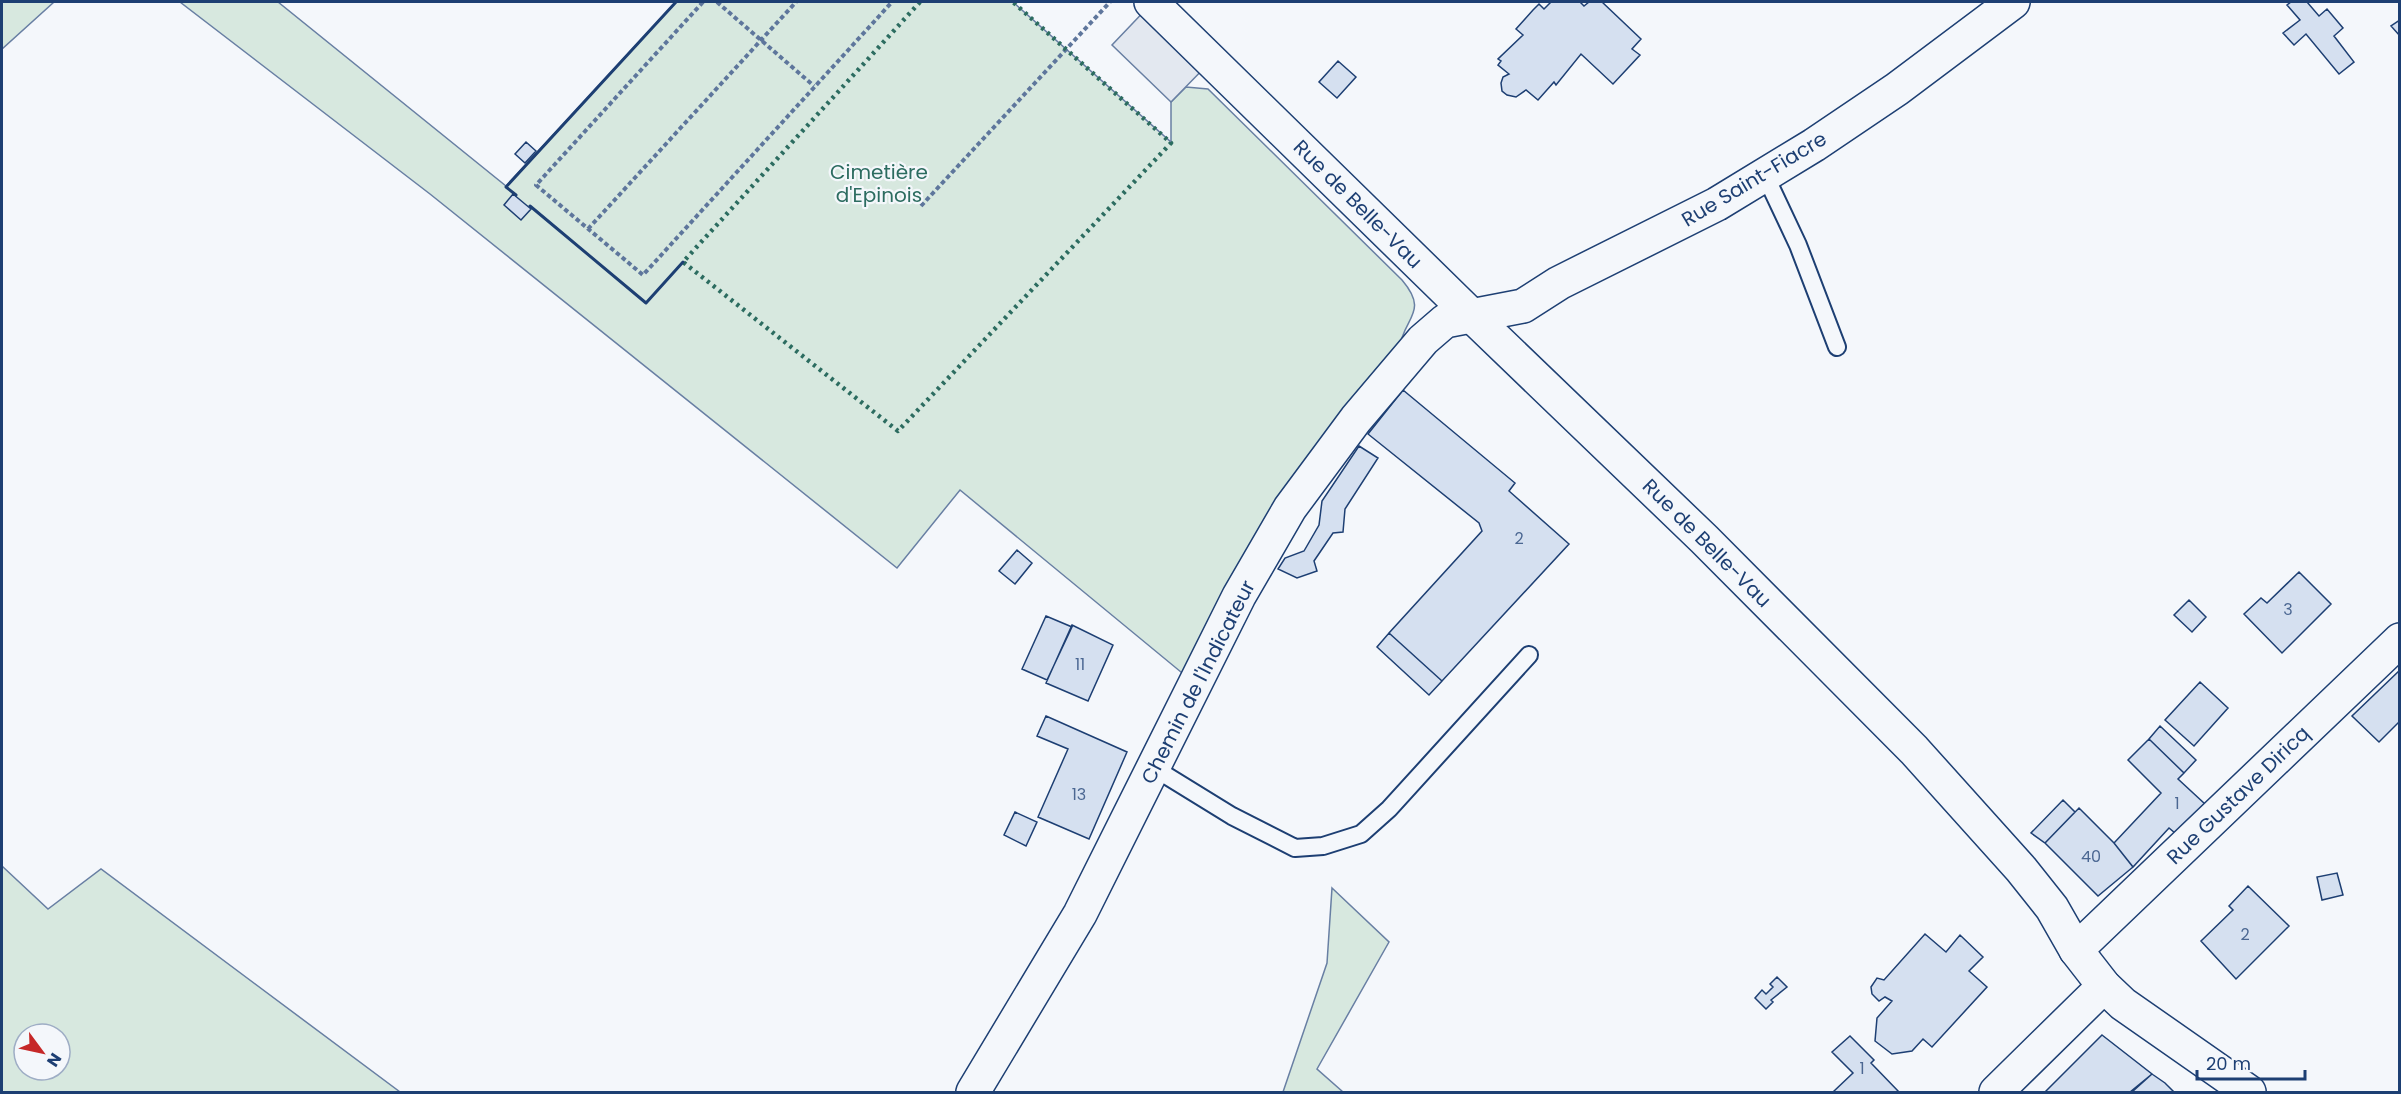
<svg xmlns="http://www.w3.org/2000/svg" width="2401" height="1094" font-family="Poppins,sans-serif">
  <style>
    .green { fill: #d7e8df; stroke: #687fa3; stroke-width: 1.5; fill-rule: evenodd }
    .parking { fill: #e3e8f0; stroke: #687fa3; stroke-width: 1.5 }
    .building { fill: #d5e0f0; stroke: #1d3f73; stroke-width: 1.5 }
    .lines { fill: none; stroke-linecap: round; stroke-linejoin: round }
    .service-casing { stroke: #1d3f73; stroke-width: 20 }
    .minor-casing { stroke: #1d3f73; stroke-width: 36 }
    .tertiary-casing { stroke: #1d3f73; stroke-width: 36 }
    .path { stroke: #5e769c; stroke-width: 4; stroke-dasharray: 4.5 3; stroke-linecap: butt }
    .service { stroke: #f4f7fb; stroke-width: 16 }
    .minor { stroke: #f4f7fb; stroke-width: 33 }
    .tertiary { stroke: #f4f7fb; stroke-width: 33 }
    .hedge { stroke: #2c6c60; stroke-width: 4.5; stroke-dasharray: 3 4.5; stroke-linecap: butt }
    .wall { stroke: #1d3f73; stroke-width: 3 }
    .labels { text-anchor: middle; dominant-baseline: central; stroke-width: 4.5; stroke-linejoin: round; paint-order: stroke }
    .number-label { font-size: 16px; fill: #4b6792 }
    .park-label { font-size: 20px; fill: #2c6c60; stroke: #f4f7fb }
    .street-label { font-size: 20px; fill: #1d3f73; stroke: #f4f7fb }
  </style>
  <rect width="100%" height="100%" fill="#f4f7fb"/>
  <path class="green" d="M2 2H54L2 49Z
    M180 2H278L506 186 676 2H1013L1171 142V102L1186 87 1208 89 1402 280C1430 313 1403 317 1399 350L1187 677 960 490 897 568 430 194Z
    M2 866 48 909 101 869 400 1092H2ZM24 1034H60V1070H24Z
    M1332 888 1389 942 1317 1069 1343 1092H1283L1327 963Z"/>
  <path class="parking" d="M1152 3 1212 60 1171 102 1112 45Z"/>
  <path class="building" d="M1551 2H1580L1584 6 1589 2H1602L1641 39 1632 49 1640 55 1613 84 1581 54 1556 85 1554 82 1538 100 1526 90 1516 97 1507 95 1502 91 1501 83 1503 77 1509 74 1498 65 1501 61 1498 59 1523 35 1516 29 1533 10 1539 4 1544 9Z
    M2291 2H2307L2319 16 2327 9 2343 28 2334 36 2354 62 2339 74 2306 34 2294 45 2283 33 2300 20 2287 5Z
    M2400 20V36L2391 26Z
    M1338 61 1356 77 1337 98 1319 82Z
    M526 142 536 151 525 163 515 154Z
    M513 194 531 209 521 220 504 205Z
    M1403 390 1515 483 1509 491 1569 544 1442 681 1389 633 1482 531 1479 523 1368 434Z
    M1359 446 1378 458 1345 509 1343 532 1333 533 1314 561 1317 571 1297 578 1278 569 1285 558 1304 551 1319 525 1322 501Z
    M1017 550 1032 563 1015 584 999 571Z
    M2299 572 2331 604 2282 653 2244 614 2261 598 2267 603Z
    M2189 600 2206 617 2192 632 2174 615Z
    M1046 616 1072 627 1047 680 1022 669Z
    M1072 625 1113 645 1088 701 1046 683Z
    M1389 633 1442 681 1429 695 1377 647Z
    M2400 670V721L2379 742 2352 716Z
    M2200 682 2228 708 2194 746 2165 720Z
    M1046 716 1127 752 1089 839 1038 817 1068 749 1037 736Z
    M2160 726 2196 760 2184 773 2149 739Z
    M2149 739 2184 773 2178 779 2205 804 2175 833 2169 828 2133 867 2114 843 2161 793 2128 760Z
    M2063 800 2075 812 2045 843 2031 833Z
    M2079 808 2114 843 2133 867 2098 896 2045 843Z
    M1015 812 1037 822 1026 846 1004 835Z
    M2337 873 2343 895 2322 900 2317 877Z
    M2248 886 2289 926 2236 979 2201 941 2233 910 2229 906Z
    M1925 934 1946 952 1960 935 1983 957 1969 971 1987 987 1932 1047 1923 1039 1912 1051 1892 1054 1875 1041 1877 1018 1892 1001 1885 997 1879 1001 1872 994 1871 987 1877 978 1884 980Z
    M1777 977 1787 987 1771 1000 1773 1002 1766 1009 1755 998 1762 990 1766 994 1773 987 1770 984Z
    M2102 1035 2152 1074 2130 1092H2045Z
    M1850 1036 1874 1060 1871 1063 1899 1092H1833L1853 1073 1832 1052Z
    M2152 1074 2165 1083 2174 1092H2132Z"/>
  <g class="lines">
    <g class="service-casing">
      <path id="service" d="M1765 175 1798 245 1837 347
        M1154 768 1232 816 1295 848 1323 846 1361 834 1389 809 1529 655"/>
    </g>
    <g class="minor-casing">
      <path id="minor" d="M2076 950 2400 640
        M973 1092 1080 914 1239 596 1290 508 1356 419 1423 340 1445 321 1523 306 1559 283 1717 204 1814 145 1897 89 2013 2
        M1996 1092 2104 986"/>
    </g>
    <g class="tertiary-casing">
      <path id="tertiary" d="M1151 2 1473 317 1704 539 1914 750 2021 869 2052 908 2076 950 2104 986 2123 1004 2249 1092"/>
    </g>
    <path class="path" d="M703 2 536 185 643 275 892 2
      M717 2 814 86
      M921 206 1110 2
      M588 229 796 2"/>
    <use href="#service" class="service"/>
    <use href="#minor" class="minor"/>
    <use href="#tertiary" class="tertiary"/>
    <path class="hedge" d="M920 2 683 262 898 431 1171 143 1013 2"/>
    <path class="wall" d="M516 195 506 187 676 2
      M530 206 646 303 683 262"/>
  </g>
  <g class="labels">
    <g class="number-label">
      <text x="1519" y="538">2</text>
      <text x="2288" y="609">3</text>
      <text x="1080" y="664">11</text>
      <text x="1079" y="794">13</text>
      <text x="2177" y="803">1</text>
      <text x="2091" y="856">40</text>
      <text x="2245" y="934">2</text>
      <text x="1862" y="1068">1</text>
    </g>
    <g class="park-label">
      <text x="879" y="172">Cimetière<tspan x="879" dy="23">d'Epinois</tspan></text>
    </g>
    <g class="street-label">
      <text transform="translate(1754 179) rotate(-31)">Rue Saint-Fiacre</text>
      <text transform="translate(1358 204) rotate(45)">Rue de Belle-Vau</text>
      <text transform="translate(1707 543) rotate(45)">Rue de Belle-Vau</text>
      <text transform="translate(1198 682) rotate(-63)">Chemin de l'Indicateur</text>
      <text transform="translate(2238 795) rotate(-44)">Rue Gustave Diricq</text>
    </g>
  </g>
  <rect width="2401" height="1094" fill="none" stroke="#1d3f73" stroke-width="6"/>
  <g transform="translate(42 1052) rotate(123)"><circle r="28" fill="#f4f7fb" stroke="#9eadc5" stroke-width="1.5"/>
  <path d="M0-4.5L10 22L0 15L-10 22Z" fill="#c62828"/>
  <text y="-9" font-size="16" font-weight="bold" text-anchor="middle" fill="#1d3f73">N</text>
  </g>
  <path d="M2197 1070v9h108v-9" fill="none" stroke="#1d3f73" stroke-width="3"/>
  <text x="2206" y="1070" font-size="18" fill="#1d3f73" stroke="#f4f7fb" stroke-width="4.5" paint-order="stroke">20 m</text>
</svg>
